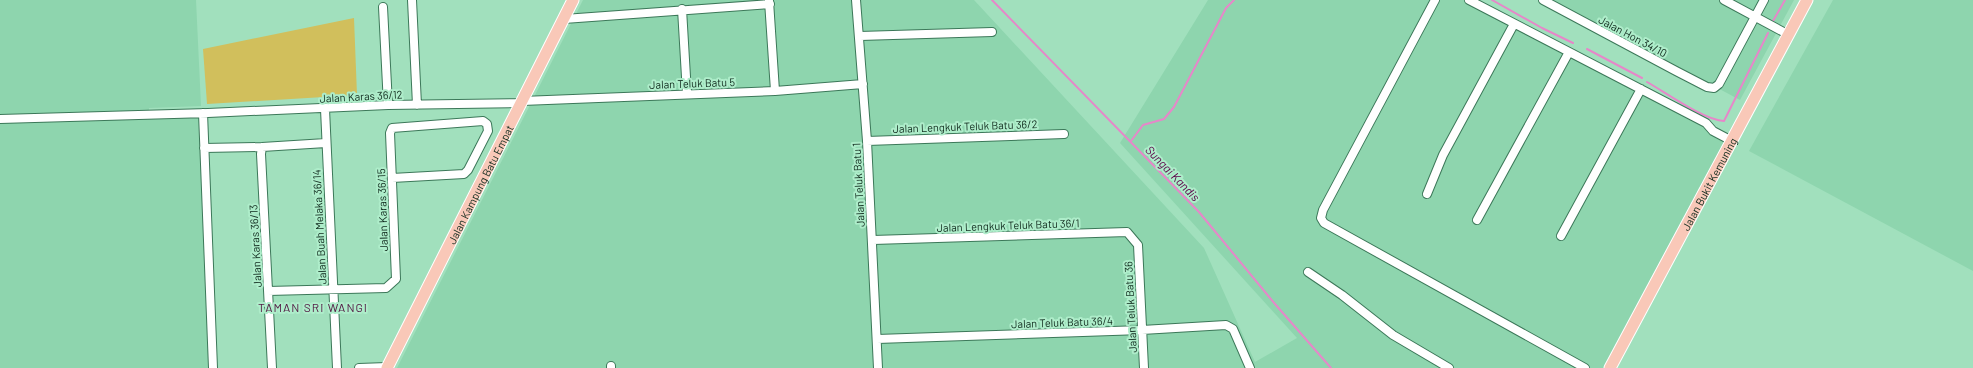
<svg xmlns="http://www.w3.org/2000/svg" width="1973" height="368" font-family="Barlow,sans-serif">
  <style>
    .built { fill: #8ed5ae }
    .green { fill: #d1bf5c }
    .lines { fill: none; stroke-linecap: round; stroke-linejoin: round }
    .stream { stroke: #e687c9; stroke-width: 2 }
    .minor-casing { stroke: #3c7859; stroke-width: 10 }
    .major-casing { stroke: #fff; stroke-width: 13 }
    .minor { stroke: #fff; stroke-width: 8 }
    .major { stroke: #f9c8b8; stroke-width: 11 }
    .labels { text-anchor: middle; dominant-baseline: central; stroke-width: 4; stroke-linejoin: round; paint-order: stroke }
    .street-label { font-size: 11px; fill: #102a1d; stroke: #aeedca }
    .water-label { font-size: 12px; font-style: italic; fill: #5c0449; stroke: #aeedca }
    .neighbourhood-label { font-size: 12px; letter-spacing: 1px; fill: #531a44; stroke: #aeedca }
  </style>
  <rect width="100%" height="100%" fill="#a1e0bd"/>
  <path class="built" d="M0 0H196L201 106 149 108V112L0 117Z
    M583 0H974L1204 248 1255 362 1297 338 1120 143 1208 0H1465L1704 125 1727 142 1605 368H397Z
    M1553 0H1794L1740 100Z
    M1833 0H1973V271L1749 151Z
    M201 116 210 368H0V123Z"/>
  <path class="green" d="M354 18 357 95 207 104 203 49Z"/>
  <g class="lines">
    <path class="stream" d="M992 0 1199 212 1275 304 1331 368
      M1492 0 1542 28 1573 43
      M1773 21 1785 0
      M1587 49 1642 78
      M1647 82C1665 92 1705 121 1724 121L1768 33
      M1131 141 1143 125 1164 119 1174 107 1226 8 1234 0"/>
    <g class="minor-casing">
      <path id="minor" d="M412 0 417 105
        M856 0 867 141 878 368
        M1435 0 1323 210 1321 218 1324 223 1585 368
        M1469 0 1706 123 1713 131 1732 141
        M1543 0 1676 71 1707 87 1714 88 1719 84 1764 0
        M1724 0 1789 35
        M769 1 775 91
        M383 7 388 105
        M682 9 687 94
        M564 19 770 4
        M860 36 992 32
        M522 101 775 91 863 84
        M325 109 337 368
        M203 113 213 368
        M0 119 208 113 388 105 521 103
        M867 141 1064 134
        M262 147 261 154 272 368
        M204 148 262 147 326 143
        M1427 194 1443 155 1514 24
        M1477 220 1569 52
        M1561 236 1641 89
        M873 240 1127 232 1138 245 1144 368
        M1308 272 1342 295 1393 335 1449 368
        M268 291 386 288 396 279 390 133 392 128 483 121 487 124 488 131 468 170 464 174 392 178
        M877 339 1142 330 1226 325 1233 329 1250 368
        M611 366V368
        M359 368 387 367"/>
    </g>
    <g class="major-casing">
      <g id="major">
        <path id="s1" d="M387 368 573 0"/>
        <path id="s2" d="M1610 368 1807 0"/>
      </g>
    </g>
    <use href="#minor" class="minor"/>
    <use href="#major" class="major"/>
  </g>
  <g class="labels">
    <g class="street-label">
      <text transform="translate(1633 36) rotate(28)">Jalan Hon 34/10</text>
      <text transform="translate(692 83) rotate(-2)">Jalan Teluk Batu 5</text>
      <text transform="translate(361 96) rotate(-3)">Jalan Karas 36/12</text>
      <text transform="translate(965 126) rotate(-2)">Jalan Lengkuk Teluk Batu 36/2</text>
      <text stroke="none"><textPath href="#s1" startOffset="206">Jalan Kampung Batu Empat</textPath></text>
      <text stroke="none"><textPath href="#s2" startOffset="209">Jalan Bukit Kemuning</textPath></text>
      <text transform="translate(858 185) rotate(-93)">Jalan Teluk Batu 1</text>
      <text transform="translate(382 210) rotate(-92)">Jalan Karas 36/15</text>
      <text transform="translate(1008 225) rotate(-2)">Jalan Lengkuk Teluk Batu 36/1</text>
      <text transform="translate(319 227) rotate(-93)">Jalan Buah Melaka 36/14</text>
      <text transform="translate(255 246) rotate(-93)">Jalan Karas 36/13</text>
      <text transform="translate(1130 307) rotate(-93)">Jalan Teluk Batu 36</text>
      <text transform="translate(1062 322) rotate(-2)">Jalan Teluk Batu 36/4</text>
    </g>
    <g class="water-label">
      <text transform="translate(1173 173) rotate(46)">Sungai Kandis</text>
    </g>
    <g class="neighbourhood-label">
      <text x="313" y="307">TAMAN SRI WANGI</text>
    </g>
  </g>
</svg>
